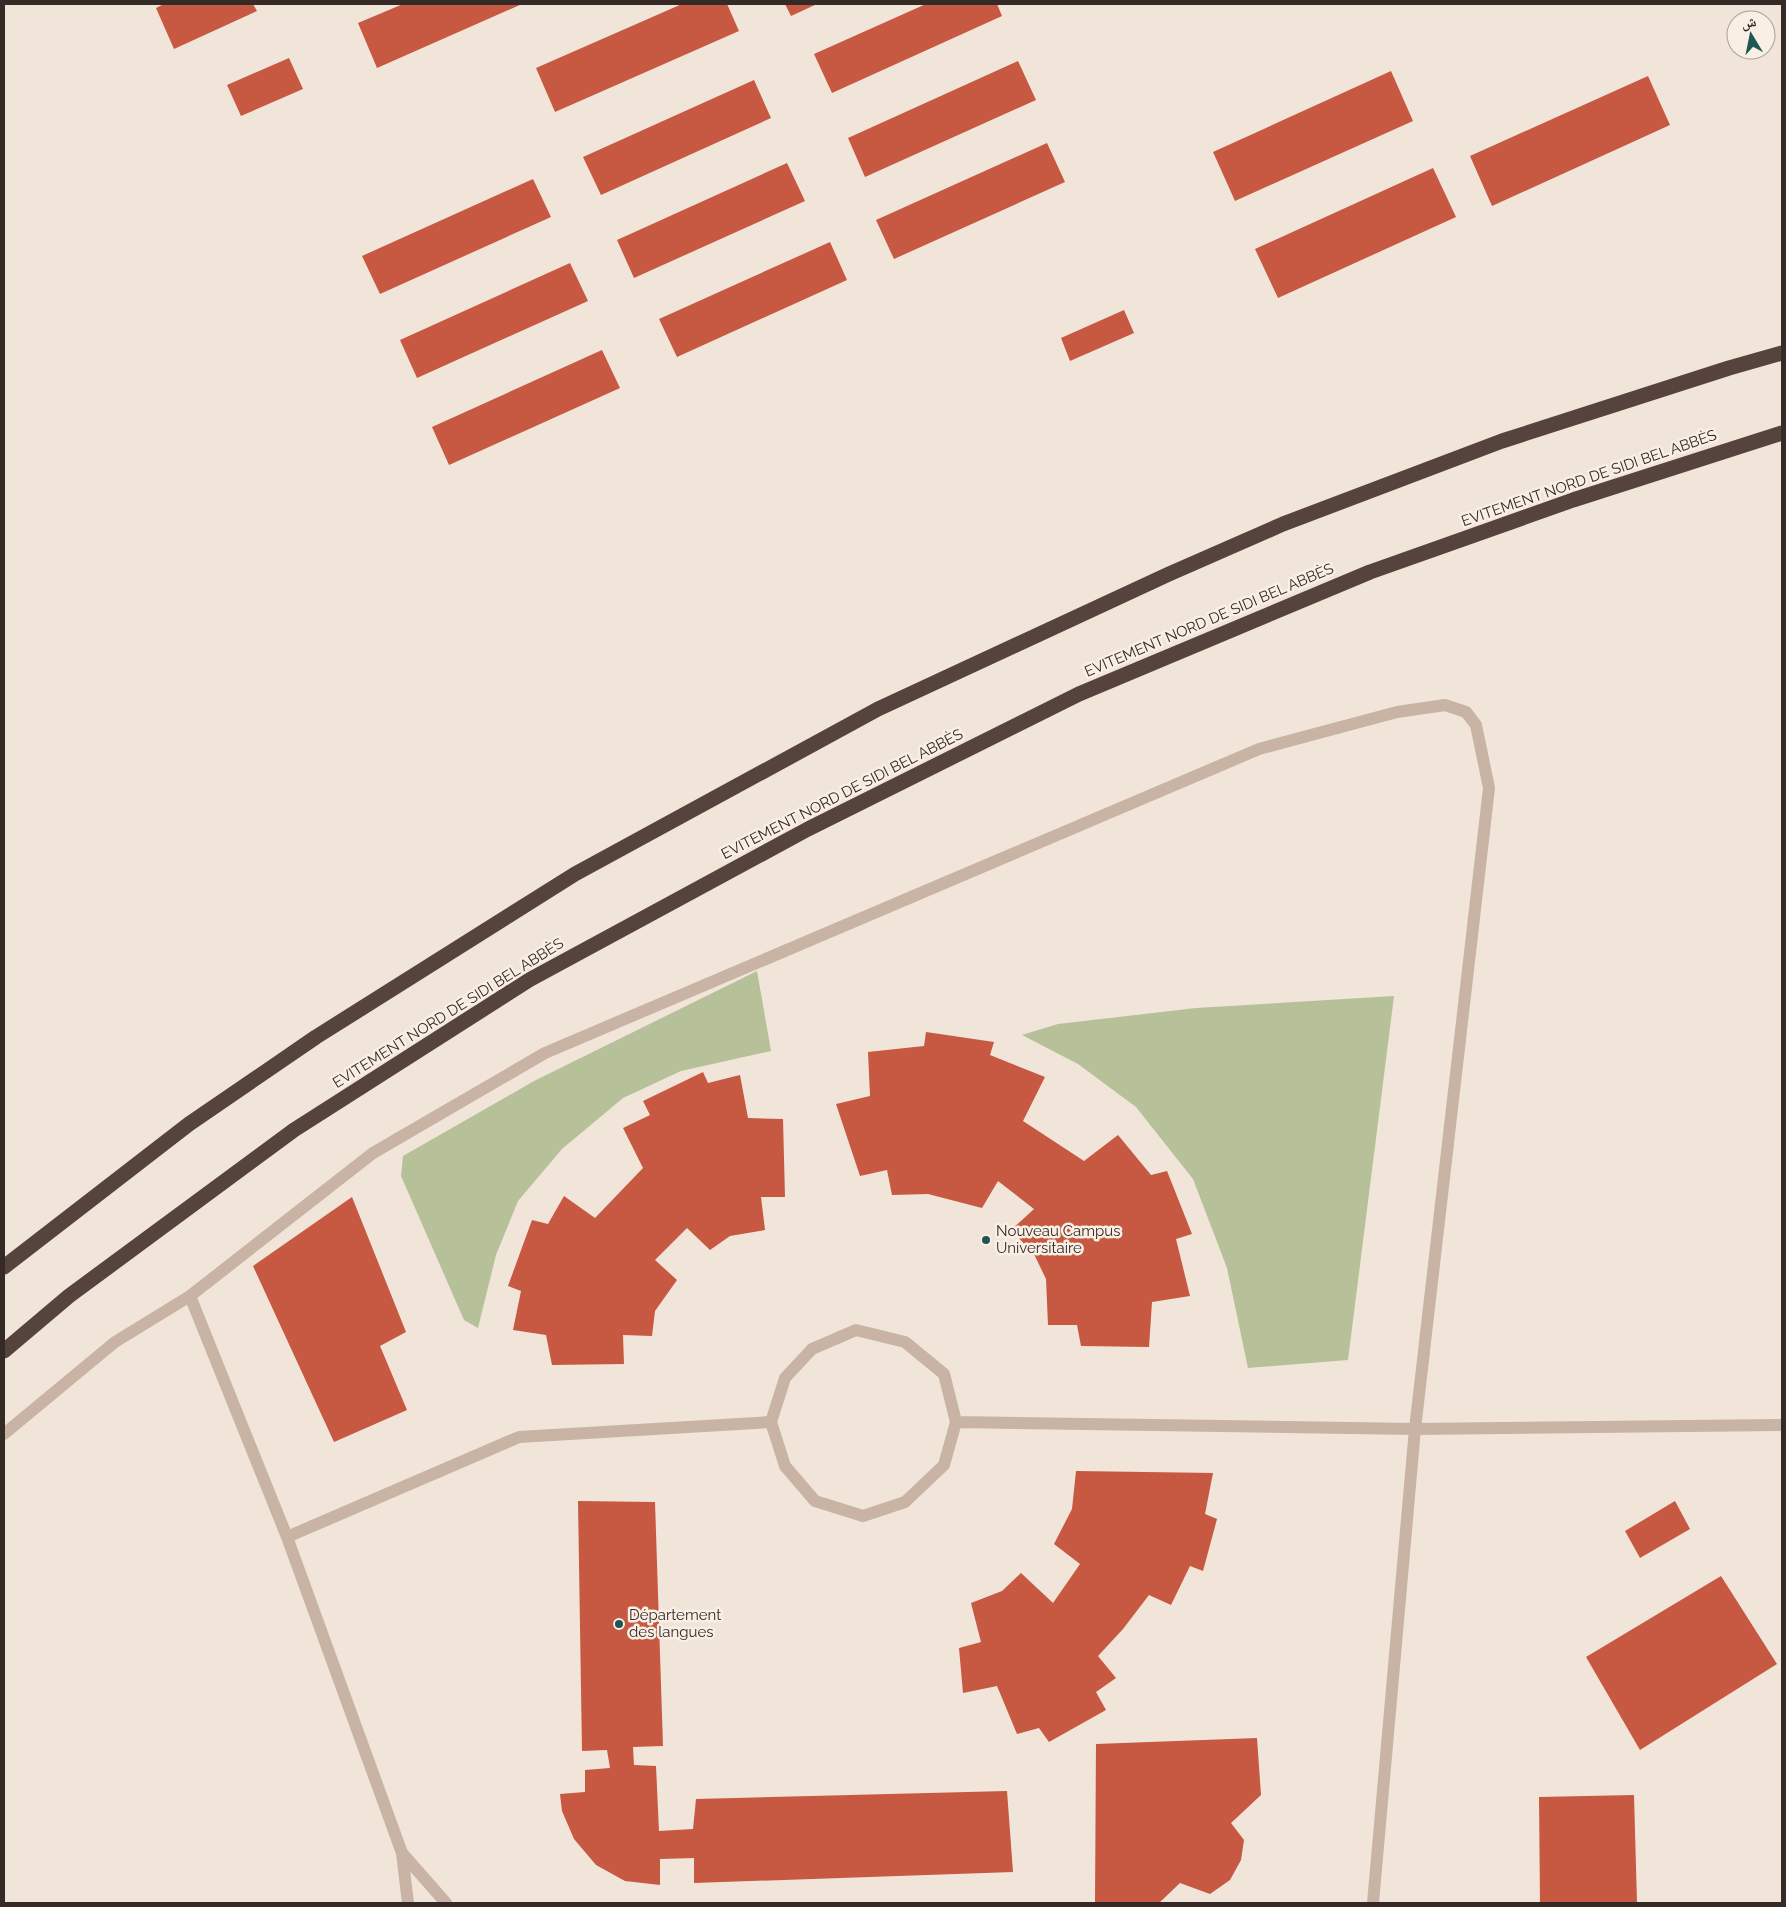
<svg xmlns="http://www.w3.org/2000/svg" width="1786" height="1907" font-family="Raleway,'Noto Naskh Arabic',sans-serif">
  <style>
    .green { fill: #b6c099 }
    .building { fill: #c75841 }
    .lines { fill: none; stroke-linecap: round; stroke-linejoin: round }
    .minor { stroke: #c9b3a5; stroke-width: 12 }
    .highway { stroke: #56433d; stroke-width: 15 }
    .poi-dot { fill: #1c5756; stroke: #f9efe5; stroke-width: 2 }
    .labels { text-anchor: middle; dominant-baseline: central; stroke-width: 5; stroke-linejoin: round; paint-order: stroke }
    .street-label { font-size: 15px; fill: #352a26; stroke: #f9efe5 }
    .poi-label { font-size: 15px; fill: #352a26; stroke: #f9efe5; text-anchor: start }
  </style>
  <rect width="100%" height="100%" fill="#f1e4d9"/>
  <path class="green" d="M757 971 771 1051 681 1071 623 1098 562 1149 518 1201 496 1255 478 1328 464 1320 401 1176 403 1156 534 1081Z
    M1394 996 1348 1360 1248 1368 1227 1268 1193 1179 1136 1107 1078 1064 1022 1035 1058 1024 1196 1008Z"/>
  <path class="building" d="M164 4H253L257 11 174 49 156 8Z
    M403 4H522L377 68 358 23Z
    M682 4H727L739 31 555 112 536 68Z
    M785 4H817L791 16Z
    M926 4H997L1002 16 832 93 814 54Z
    M289 58 303 89 241 116 227 85Z
    M1018 61 1036 100 865 177 848 138Z
    M1391 71 1413 121 1235 201 1213 152Z
    M1648 76 1670 125 1492 206 1470 156Z
    M754 80 771 118 601 195 583 157Z
    M1047 143 1065 182 894 259 876 220Z
    M787 163 805 201 634 278 617 240Z
    M1433 168 1456 217 1278 298 1255 249Z
    M533 179 551 217 380 294 362 256Z
    M830 242 847 280 677 357 659 319Z
    M570 263 588 301 417 378 400 340Z
    M1124 310 1134 333 1070 361 1061 338Z
    M602 350 620 388 449 465 432 427Z
    M926 1032 994 1042 990 1055 1045 1077 1023 1121 1084 1161 1118 1135 1151 1175 1167 1171 1192 1234 1176 1239 1190 1296 1152 1302 1149 1347 1081 1346 1077 1325H1048L1046 1279 1034 1254 1011 1230 1034 1209 998 1181 982 1208 928 1194 892 1195 887 1170 860 1176 836 1104 870 1096 868 1052 924 1046Z
    M703 1072 708 1083 740 1075 748 1118 783 1119 785 1197H761L765 1230 730 1236 710 1250 687 1228 655 1260 677 1280 655 1311 652 1336 623 1335 624 1364 552 1365 546 1335 513 1330 521 1291 508 1286 532 1220 548 1224 564 1196 595 1218 643 1168 623 1128 650 1115 643 1101Z
    M352 1197 406 1332 380 1346 407 1410 334 1442 253 1266Z
    M1076 1471 1213 1473 1205 1514 1217 1519 1203 1571 1190 1566 1171 1605 1149 1595 1123 1629 1098 1656 1116 1678 1096 1692 1106 1710 1049 1742 1039 1728 1017 1734 997 1686 963 1693 959 1648 981 1642 971 1603 1002 1591 1021 1573 1053 1603 1080 1564 1054 1544 1072 1509Z
    M578 1501 655 1502 663 1746 633 1747 634 1765 656 1766 659 1831 693 1829 696 1799 1007 1791 1013 1872 694 1883V1858L660 1859V1885L625 1881 596 1865 574 1839 562 1811 560 1794 585 1792V1770L610 1768 607 1750 582 1751Z
    M1675 1501 1690 1529 1640 1558 1625 1531Z
    M1721 1576 1777 1664 1640 1750 1586 1657Z
    M1257 1738 1261 1795 1231 1823 1244 1840 1241 1860 1230 1880 1210 1894 1180 1883 1159 1903H1095L1096 1744Z
    M1634 1795 1637 1903H1540L1539 1797Z"/>
  <g class="lines">
    <path class="minor" d="M190 1296 373 1153 545 1053 1259 749 1397 712 1445 705 1466 712 1476 725 1489 788 1415 1429 1373 1903
      M856 1330 905 1342 944 1374 956 1422 944 1465 905 1502 863 1516 815 1501 785 1466 771 1422 785 1378 812 1349Z
      M956 1422 1415 1429 1782 1425
      M4 1434 115 1342 190 1296 287 1537 519 1437 771 1422
      M287 1537 402 1853
      M408 1903 402 1853 446 1903"/>
    <path class="highway" d="M4 1267 189 1124 316 1037 575 874 878 709 1169 574 1283 524 1502 441 1729 368 1782 353
      M4 1351 69 1296 294 1130 529 980 808 829 1079 694 1370 572 1573 500 1782 433"/>
  </g>
  <g class="poi-dot">
    <circle cx="986" cy="1240" r="5"/>
    <circle cx="619" cy="1624" r="5"/>
  </g>
  <g class="labels">
    <g class="street-label">
      <text transform="translate(1589 478) rotate(-19)">EVITEMENT NORD DE SIDI BEL ABBÈS</text>
      <text transform="translate(1209 620) rotate(-23)">EVITEMENT NORD DE SIDI BEL ABBÈS</text>
      <text transform="translate(842 794) rotate(-27)">EVITEMENT NORD DE SIDI BEL ABBÈS</text>
      <text transform="translate(448 1013) rotate(-32)">EVITEMENT NORD DE SIDI BEL ABBÈS</text>
    </g>
    <g class="poi-label">
      <text x="996" y="1231">Nouveau Campus<tspan x="996" dy="17">Universitaire</tspan></text>
      <text x="629" y="1615">Département<tspan x="629" dy="17">des langues</tspan></text>
    </g>
  </g>
  <rect width="1786" height="1907" fill="none" stroke="#352a26" stroke-width="10"/>
  <g transform="translate(1751 35) rotate(350)"><circle r="24" fill="#f9efe5" stroke="#aba099"/>
  <path d="M0-4L9 19L0 12L-9 19Z" fill="#1c5756"/>
  <text y="-8" font-size="14" font-weight="bold" text-anchor="middle" fill="#352a26">ش</text>
  </g>
</svg>
